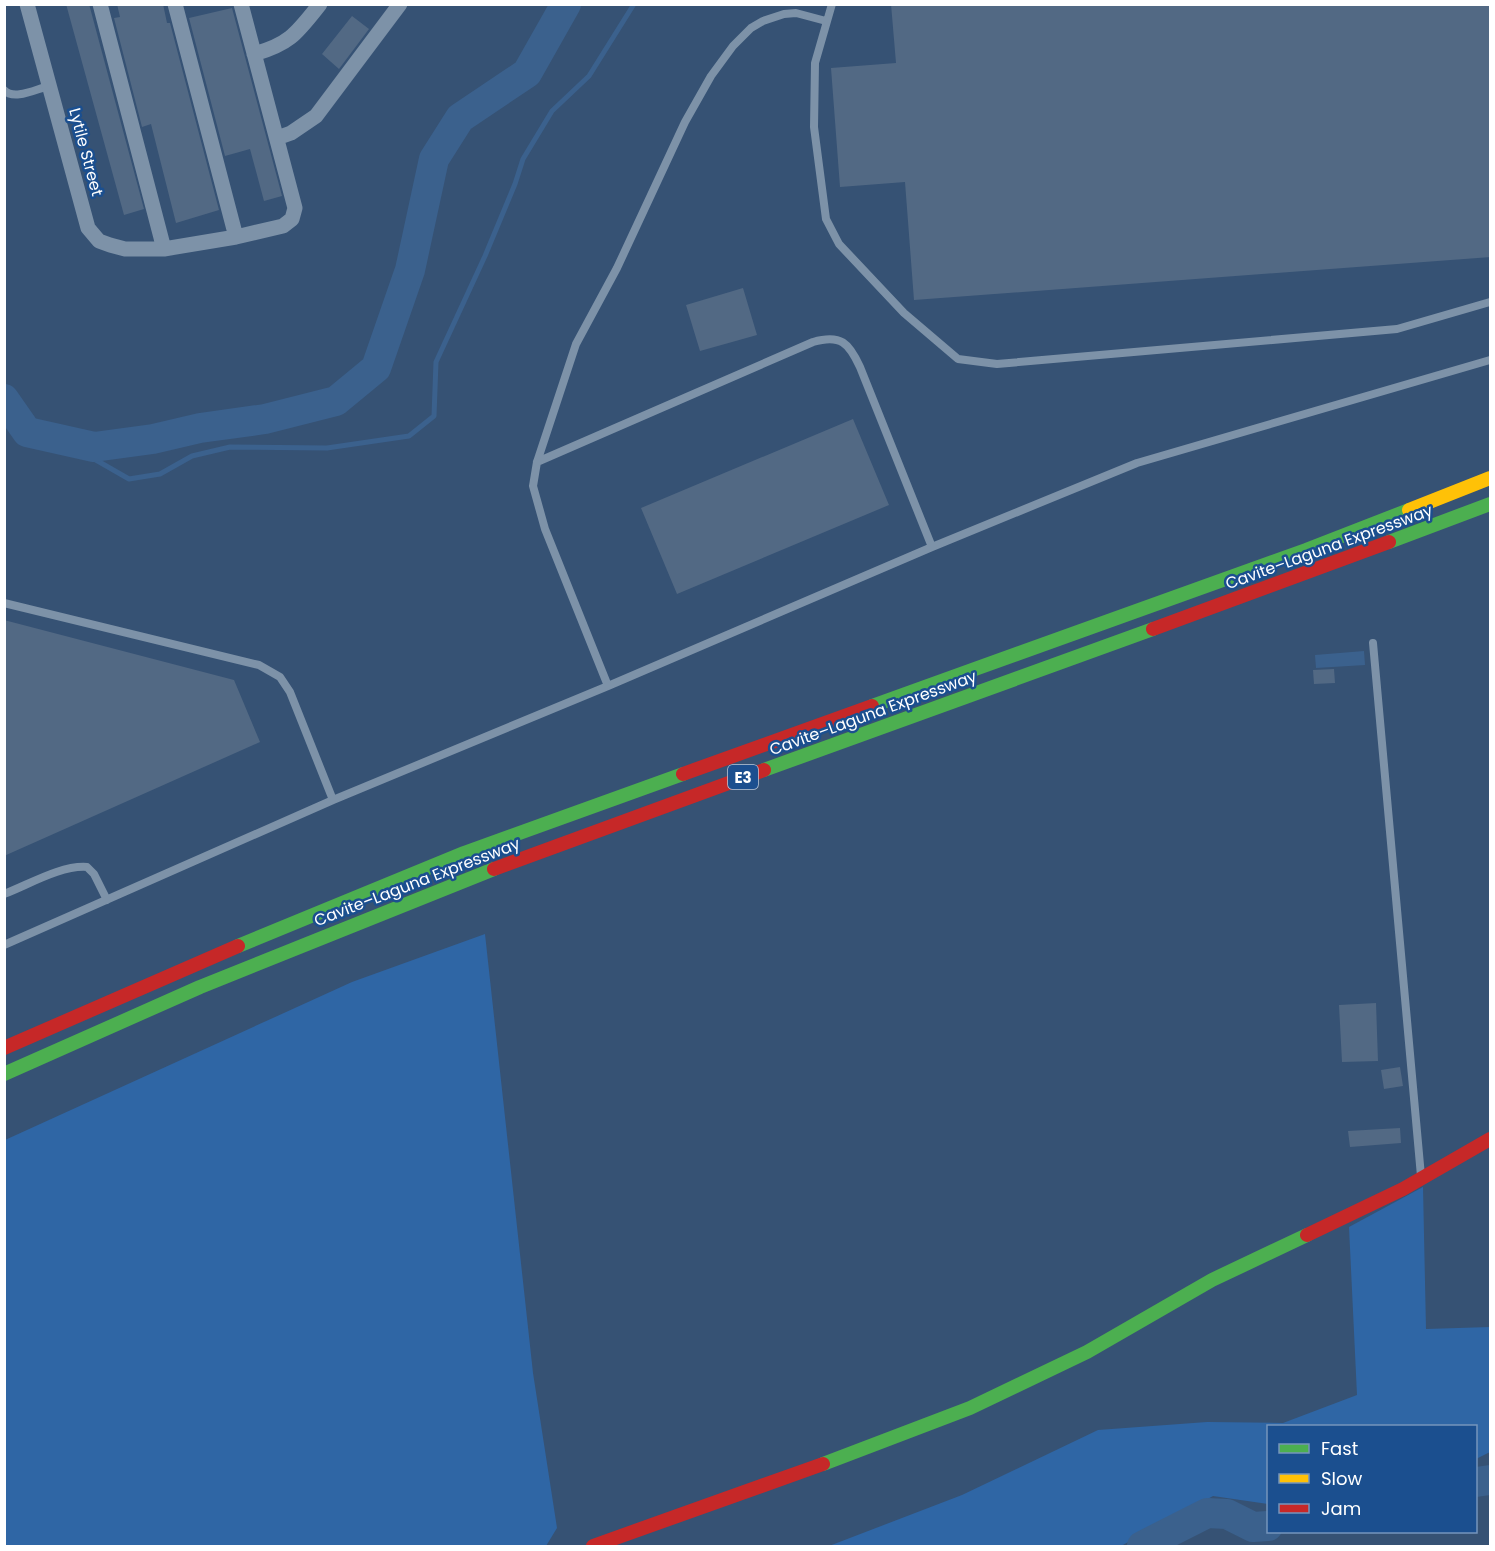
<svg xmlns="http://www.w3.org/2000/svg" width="1495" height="1551" font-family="Poppins,sans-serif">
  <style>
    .green { fill: #2f66a5 }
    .water { fill: #3b618d }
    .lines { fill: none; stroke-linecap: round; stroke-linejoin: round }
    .stream { stroke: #3b618d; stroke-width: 5 }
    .river { stroke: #3b618d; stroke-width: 30 }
    .building { fill: #526984 }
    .lane { stroke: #7d92a8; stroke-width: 8 }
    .street { stroke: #7d92a8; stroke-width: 15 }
    .fast { stroke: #4caf50; stroke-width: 14 }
    .slow { stroke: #ffc107; stroke-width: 14 }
    .jam { stroke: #c62828; stroke-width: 14 }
    .labels { text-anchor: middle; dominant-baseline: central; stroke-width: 5; stroke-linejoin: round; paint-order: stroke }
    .shield { fill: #1b4f8f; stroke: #bbcadd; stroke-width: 1.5 }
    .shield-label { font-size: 15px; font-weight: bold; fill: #fff }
    .street-label { font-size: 16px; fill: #fff; stroke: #1b4f8f }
  </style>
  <rect width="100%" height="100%" fill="#365274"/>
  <path class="green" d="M485 934 533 1373 557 1528 546 1546H5V1140L352 982Z
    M1423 1187 1426 1329 1490 1327V1452L1476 1459V1426H1268V1504L1213 1496 1121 1546H829L962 1495 1098 1430 1207 1422 1283 1423 1357 1395 1349 1227Z"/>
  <path class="water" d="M1364 651 1365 665 1316 668 1315 655Z"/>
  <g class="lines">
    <path class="stream" d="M61 440 129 479 160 474 192 456 230 447 327 448 409 436 434 416 436 362 485 256 515 184 523 159 552 111 589 76 634 4"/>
    <path class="river" d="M4 399 27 432 94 447 153 439 200 428 265 419 336 401 376 368 410 270 434 159 460 118 527 73 566 4
      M1476 1482 1490 1480
      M1142 1546 1207 1513 1227 1514 1253 1527 1268 1526"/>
  </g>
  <path class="building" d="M66 4H89L144 209 124 215Z
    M117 4H163L167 23H170L219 210 176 223 151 124 142 127 114 18 120 17Z
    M891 4H1491V257L914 300 905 182 840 187 831 68 896 63Z
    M232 8 282 196 264 201 250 149 225 156 189 18Z
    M352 16 369 29 339 69 322 54Z
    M743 288 757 335 700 351 686 305Z
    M853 419 889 505 677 594 641 508Z
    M4 620 234 680 260 742 4 856Z
    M1334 669 1335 683 1314 684 1313 670Z
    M1376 1003 1378 1061 1342 1062 1339 1005Z
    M1400 1067 1403 1086 1384 1089 1381 1070Z
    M1400 1128 1401 1143 1350 1147 1348 1131Z"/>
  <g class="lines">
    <path class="lane" d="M832 4 815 63 814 127 826 219 839 244 904 313 958 359 997 364 1397 329 1490 302
      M4 90C14 101 36 89 49 86
      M537 462 813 342C841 334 849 343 860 367L932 547
      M4 603 259 665 280 677 290 692 333 800
      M1373 643 1421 1176
      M608 686 545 529 533 486 537 462 576 344 617 268 685 122 711 76 733 46 751 28 763 21 784 14 796 13 826 21
      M4 894C28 885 61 865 87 867L94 874 107 900
      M4 945 333 800 608 686 932 547 1137 463 1490 360"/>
    <path class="street" d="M27 4 88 228 99 241 110 245 125 249H164L236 237 283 226 292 219 295 208 241 4
      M100 4 164 249
      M175 4 236 237
      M254 54C290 44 297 33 320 4
      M277 138 291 133 316 116 400 4"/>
    <path class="fast" d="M1389 542 1490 504
      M872 706 1306 550 1409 510
      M764 770 1153 629
      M238 946 464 853 683 774
      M4 1074 200 987 494 869
      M823 1464 970 1408 1087 1352 1212 1280 1307 1235"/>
    <path class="slow" d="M1409 510 1490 478"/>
    <path class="jam" d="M1153 629 1389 542
      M683 774 872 706
      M494 869 764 770
      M4 1048 238 946
      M1307 1235 1403 1189 1490 1139
      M593 1546 823 1464"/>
  </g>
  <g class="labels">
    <rect class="shield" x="728" y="765" width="30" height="24" rx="4.5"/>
    <g class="shield-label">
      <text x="743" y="777">E3</text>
    </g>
    <g class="street-label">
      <text transform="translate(86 152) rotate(75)">Lytile Street</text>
      <text transform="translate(1329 547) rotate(-20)">Cavite–Laguna Expressway</text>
      <text transform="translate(873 713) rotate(-20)">Cavite–Laguna Expressway</text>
      <text transform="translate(417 882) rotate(-21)">Cavite–Laguna Expressway</text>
    </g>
  </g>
  <rect width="1495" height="1551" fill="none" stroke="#ffffff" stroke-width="12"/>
  <rect x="1267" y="1425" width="210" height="108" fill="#1b4f8f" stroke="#7695bc" stroke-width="1.5"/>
  <rect x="1279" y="1444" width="30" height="9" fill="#4caf50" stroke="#7695bc" stroke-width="1.5"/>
  <text x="1321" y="1455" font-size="18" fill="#ffffff">Fast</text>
  <rect x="1279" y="1474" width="30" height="9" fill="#ffc107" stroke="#7695bc" stroke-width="1.5"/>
  <text x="1321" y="1485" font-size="18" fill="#ffffff">Slow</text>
  <rect x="1279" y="1504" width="30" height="9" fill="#c62828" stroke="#7695bc" stroke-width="1.5"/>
  <text x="1321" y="1515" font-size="18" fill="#ffffff">Jam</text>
</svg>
